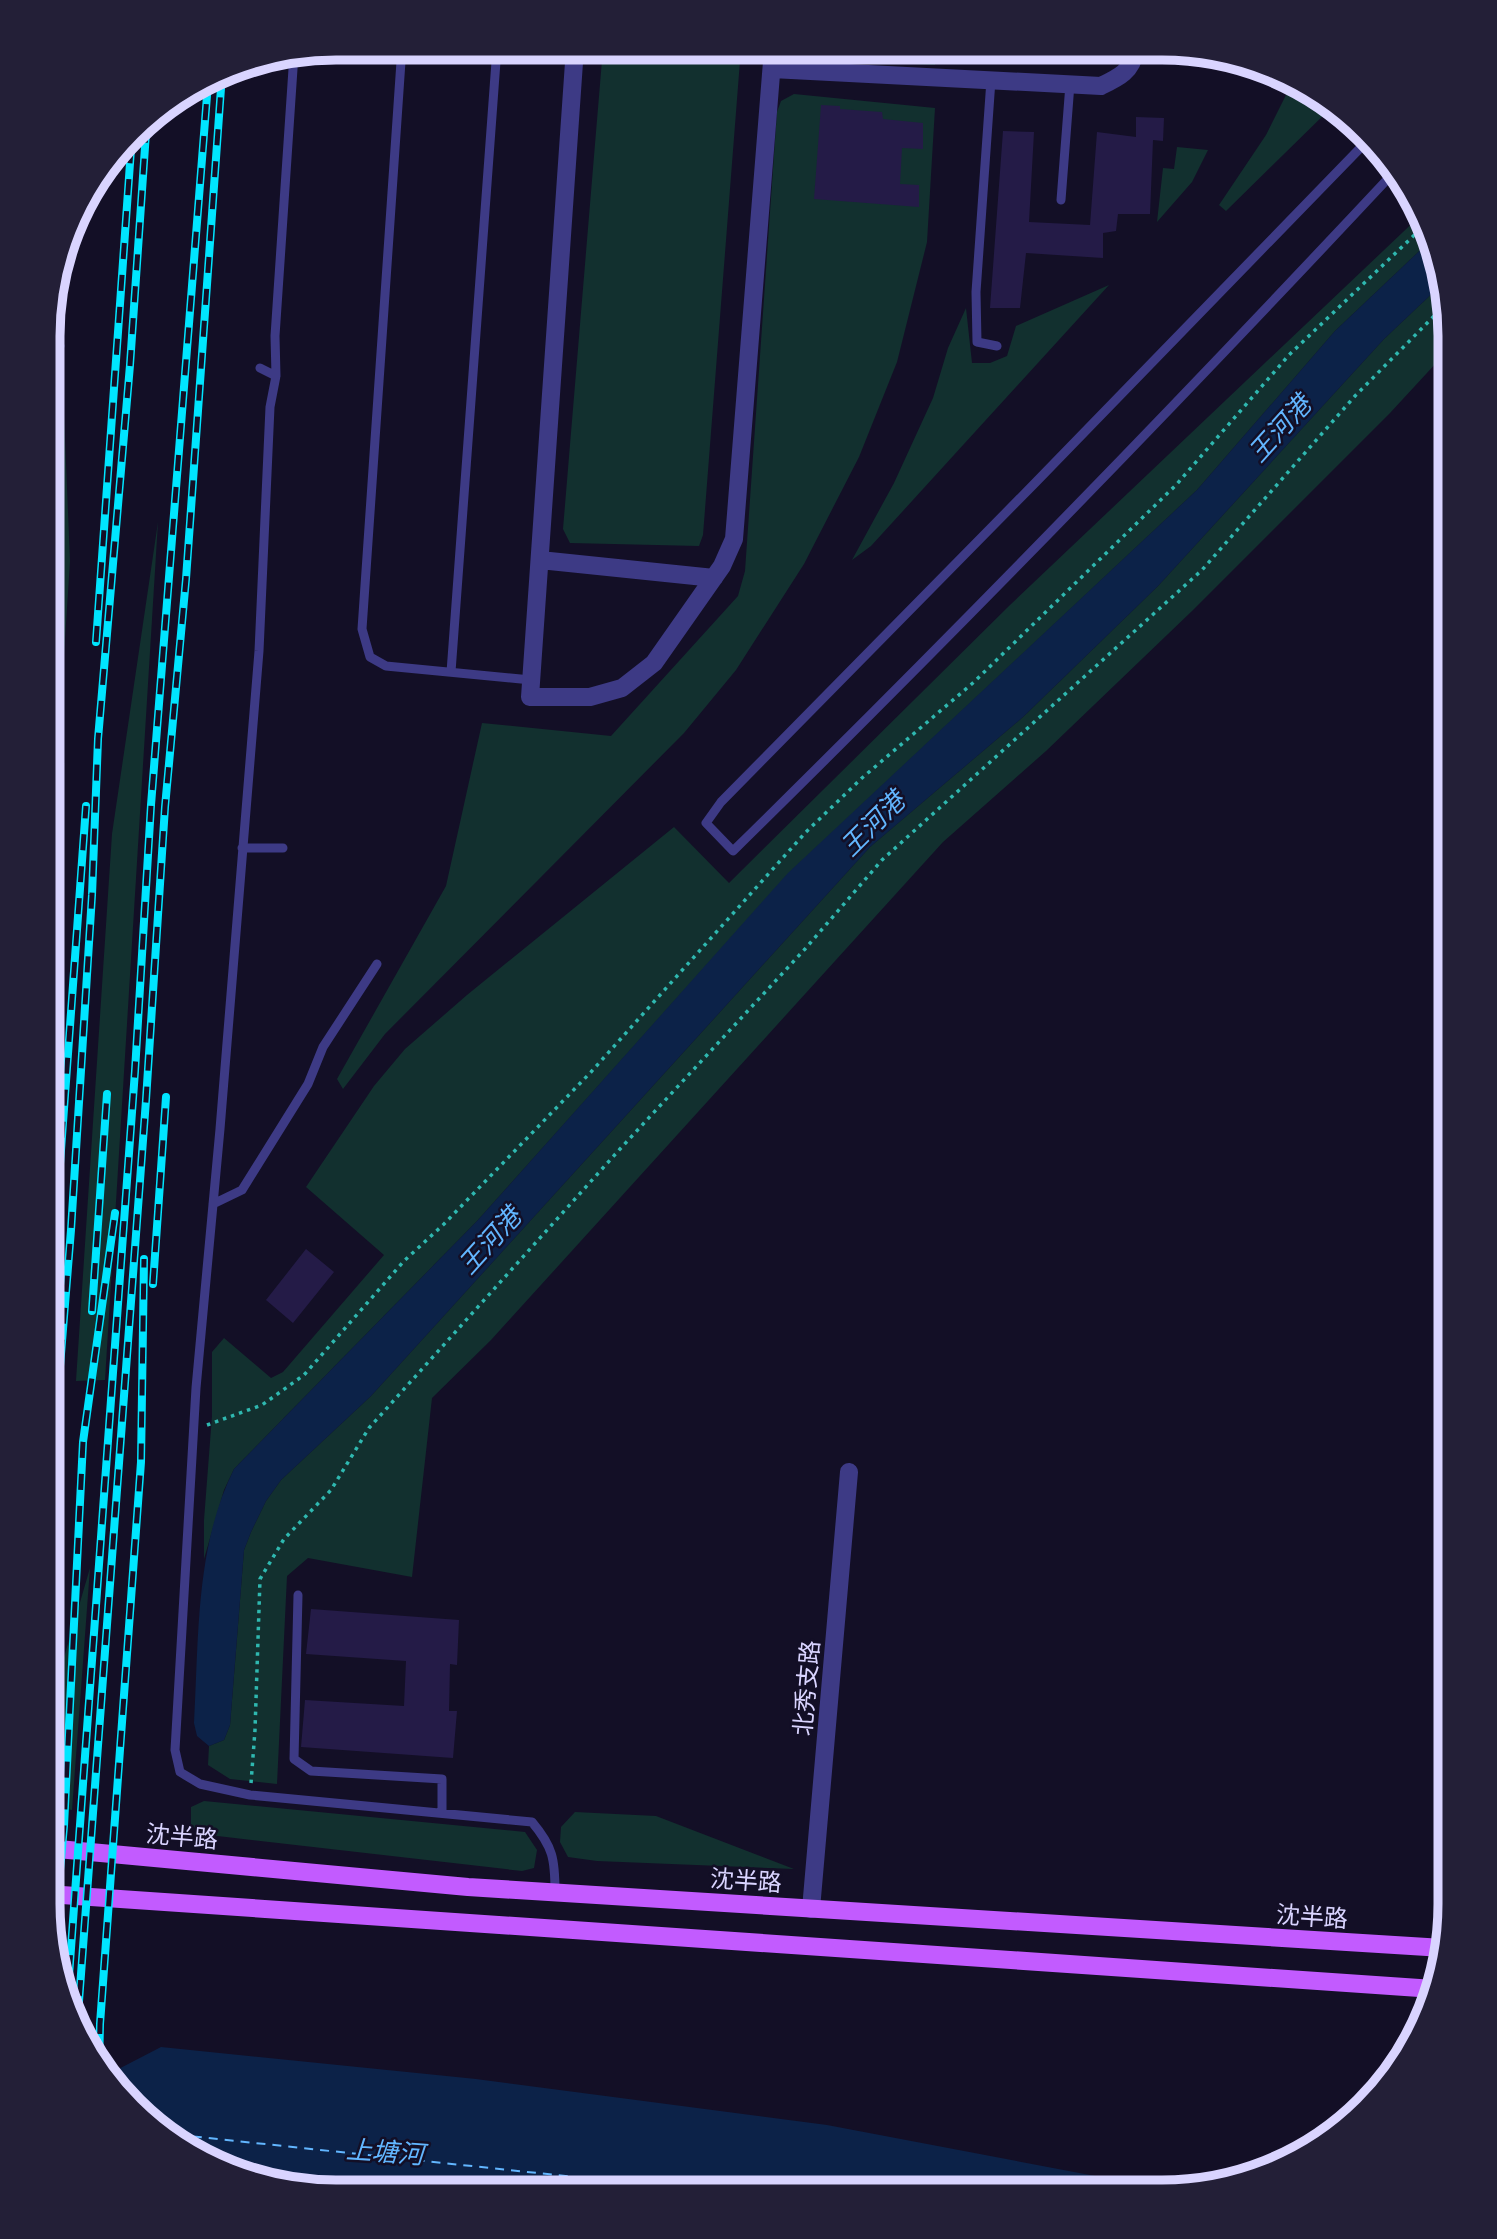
<svg xmlns="http://www.w3.org/2000/svg" width="1497" height="2239" font-family="'IBM Plex Sans','Noto Sans SC',sans-serif">
  <style>
    .green { fill: #12302f }
    .water { fill: #0c2248 }
    .lines { fill: none; stroke-linecap: round; stroke-linejoin: round }
    .ferry { stroke: #62b6ff; stroke-width: 2; stroke-dasharray: 9 7; stroke-linecap: butt }
    .building { fill: #241b47 }
    .path { stroke: #2fb8b0; stroke-width: 3.5; stroke-dasharray: 3.5 5; stroke-linecap: butt }
    .lane { stroke: #3d3a85; stroke-width: 9 }
    .street { stroke: #3d3a85; stroke-width: 18 }
    .primary { stroke: #c25bff; stroke-width: 18 }
    .rail-casing { stroke: #00e5ff; stroke-width: 8 }
    .rail { stroke: #130f26; stroke-width: 5; stroke-dasharray: 16; stroke-linecap: butt }
    .labels { text-anchor: middle; dominant-baseline: central; stroke-width: 5; stroke-linejoin: round; paint-order: stroke }
    .street-label { font-size: 24px; fill: #d9d4ff; stroke: #130f26 }
    .water-label { font-size: 26px; font-style: italic; fill: #62b6ff; stroke: #130f26 }
    .rim { fill: none; stroke: #d9d4ff; stroke-width: 9 }
  </style>
  <rect width="100%" height="100%" fill="#130f26"/>
  <path class="green" d="M603 48H741L703 535 699 546 570 543 563 529Z
    M826 49H935V65L825 60Z
    M1293 81 1334 105 1226 211 1219 205 1266 135Z
    M794 94 935 108 927 242 897 362 859 457 804 564 736 670 684 733 385 1034 343 1089 337 1079 446 886 482 723 611 736 738 596 745 571 777 112 781 101Z
    M1177 147 1208 150 1192 182 1157 222 1163 168 1174 169Z
    M1422 214 1428 225 1431 240 1335 331 1197 490 789 873 478 1220 234 1469 224 1490 204 1559V1520L212 1416V1352L224 1338 271 1378 283 1372 384 1255 306 1187 374 1086 405 1049 467 995 674 827 729 883 1010 605Z
    M58 273 61 328 50 329V297Z
    M1109 285 871 546 852 560 894 483 933 398 948 348 966 308 972 363H990L1007 356 1016 326Z
    M1440 286 1450 335V348L1390 413 1192 611 1046 751 943 842 491 1340 432 1398 412 1577 308 1558 287 1576 277 1784 230 1779 208 1765 209 1746 224 1740 230 1725 244 1550 251 1532 266 1501 281 1480 371 1396 870 847 1023 717 1158 586 1384 339Z
    M50 364 62 365 70 561 49 890Z
    M158 522 105 1380 76 1381 112 834Z
    M90 1568 72 1810 49 1806 58 1678Z
    M204 1801 525 1832 537 1850 534 1868 522 1871 209 1835 191 1826V1807Z
    M575 1812 656 1816 794 1869 597 1861 568 1857 560 1842 561 1827Z"/>
  <path class="water" d="M1431 240 1440 286 1384 339 1158 586 1023 717 870 847 371 1396 281 1480 266 1501 251 1532 244 1550 230 1725 224 1740 209 1746 197 1736 194 1723C199 1638 195 1547 234 1469L478 1220 788 873 1197 490 1335 331Z
    M161 2047 476 2079 827 2125 1169 2190 298 2189 225 2170 160 2133 105 2076Z"/>
  <g class="lines">
    <path class="ferry" d="M161 2133 697 2190"/>
  </g>
  <path class="building" d="M821 105 840 106V109L882 112 883 119 923 123V149L902 148 900 184 919 185V207L814 199Z
    M1136 117 1164 118 1163 141 1153 140 1150 214H1118L1116 231 1103 233V258L1026 253 1020 308H990L1003 131 1034 132 1029 222 1090 225 1097 132 1136 137Z
    M306 1249 334 1272 293 1323 266 1300Z
    M311 1609 459 1620 457 1665 450 1664 449 1711H457L453 1758 301 1747 305 1700 404 1706 406 1661 306 1654Z"/>
  <g class="lines">
    <path class="path" d="M207 1425 262 1405 304 1375 404 1261 444 1224 591 1072 806 832 862 778 974 682 1176 485 1289 355 1427 223
      M251 1783 255 1730 260 1579 284 1539 331 1490 369 1428 620 1149 805 949 882 860 1202 570 1355 396 1444 306"/>
    <path class="lane" d="M402 47 362 629 370 657 386 666 531 680
      M294 54 275 336 276 376 270 407 259 651 220 1129 196 1388 175 1750 180 1772 200 1784 250 1795 532 1822C553 1847 555 1859 555 1892
      M991 80 976 292 977 342 997 346
      M1369 139 1036 482 721 802 706 823 733 851C959 629 1180 401 1396 170
      M1061 200 1070 84
      M50 347 60 346
      M260 368 276 376
      M451 672 497 48
      M242 848H283
      M213 1204 242 1190 308 1084 323 1047 377 964
      M298 1595 294 1759 311 1771 442 1779V1813"/>
    <path class="street" d="M575 48 530 697H590L622 688 654 663 722 566 734 539 773 49
      M772 69 1101 86C1118 78 1133 71 1135 50
      M540 560 714 578
      M811 1909 849 1472"/>
    <path class="primary" d="M47 1848 468 1887 1443 1948
      M47 1894 1434 1989"/>
    <g class="rail-casing">
      <path id="rail" d="M96 642 132 135
        M153 1284 166 1097
        M92 1311 107 1094
        M48 1329 86 806
        M48 1515 71 1230 92 895 98 739 130 365 147 118
        M54 1937 64 1826 83 1442 115 1213
        M67 2003 135 1071 151 805 208 83
        M77 2028 146 1100 165 807 186 579 222 74
        M99 2066 100 2024 141 1462 144 1259"/>
    </g>
    <use href="#rail" class="rail"/>
  </g>
  <g class="labels">
    <g class="street-label">
      <text transform="translate(806 1688) rotate(-85)">北秀支路</text>
      <text transform="translate(182 1836) rotate(5)">沈半路</text>
      <text transform="translate(746 1880) rotate(4)">沈半路</text>
      <text transform="translate(1312 1916) rotate(4)">沈半路</text>
    </g>
    <g class="water-label">
      <text transform="translate(1279 428) rotate(-48)">王河港</text>
      <text transform="translate(872 823) rotate(-45)">王河港</text>
      <text transform="translate(489 1240) rotate(-48)">王河港</text>
      <text transform="translate(385 2151) rotate(4)">上塘河</text>
    </g>
  </g>
  <path d="M0 0H1497V2239H0ZM336 60H1162A276 276 0 0 1 1438 336V1904A276 276 0 0 1 1162 2180H336A276 276 0 0 1 60 1904V336A276 276 0 0 1 336 60Z" fill="#231f37" fill-rule="evenodd"/>
  <path class="rim" d="M336 60H1162A276 276 0 0 1 1438 336V1904A276 276 0 0 1 1162 2180H336A276 276 0 0 1 60 1904V336A276 276 0 0 1 336 60Z"/>
</svg>
